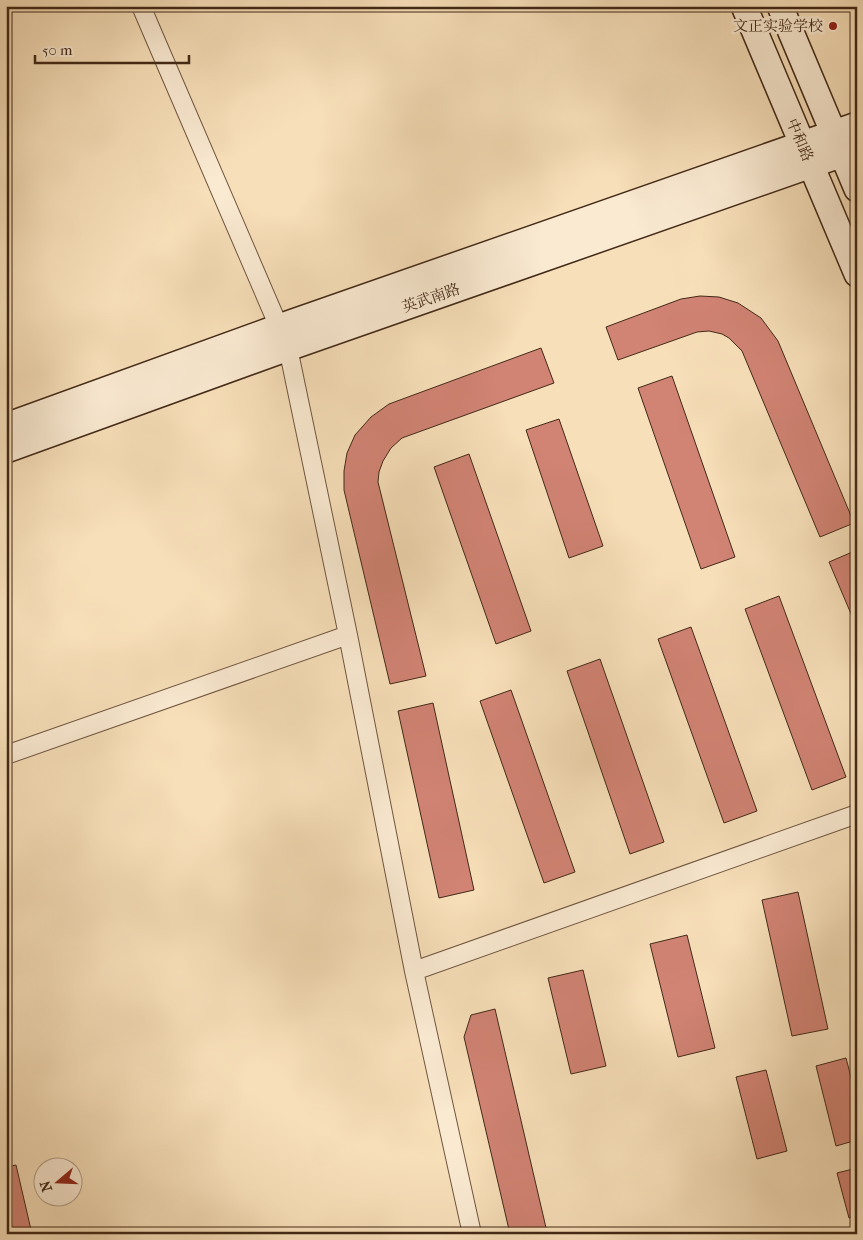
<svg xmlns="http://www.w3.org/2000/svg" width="863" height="1240" font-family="'IM FELL French Canon','Noto Serif SC',serif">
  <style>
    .building { fill: #d18374; stroke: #422917 }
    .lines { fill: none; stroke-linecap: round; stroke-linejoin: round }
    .street-casing { stroke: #6f5640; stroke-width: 20 }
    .secondary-casing { stroke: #422917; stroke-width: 28 }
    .street { stroke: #faead2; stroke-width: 18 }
    .secondary { stroke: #faead2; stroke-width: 25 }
    .poi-dot { fill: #8f2418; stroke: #faead2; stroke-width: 2 }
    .labels { text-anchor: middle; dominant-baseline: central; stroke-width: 5; stroke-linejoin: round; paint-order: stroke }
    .poi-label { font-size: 15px; fill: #422917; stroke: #faead2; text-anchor: end }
    .street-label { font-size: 15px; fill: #422917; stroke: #faead2 }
  </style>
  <rect width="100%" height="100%" fill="#f7dfb9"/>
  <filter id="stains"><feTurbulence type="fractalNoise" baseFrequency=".004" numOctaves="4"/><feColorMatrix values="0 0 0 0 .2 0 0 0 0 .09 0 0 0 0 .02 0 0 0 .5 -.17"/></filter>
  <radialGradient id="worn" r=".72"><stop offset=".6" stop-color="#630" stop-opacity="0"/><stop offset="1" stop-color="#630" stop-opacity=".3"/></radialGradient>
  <path class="building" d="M700 296 719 297 738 303 761 318 778 341 854 523 820 537 742 351 729 338 722 334 709 331 697 332 618 360 606 327 681 299Z
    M541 348 554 383 402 438 391 448 383 461 379 472 378 482 426 676 390 684 344 490V471L347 453 355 435 371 417 389 404Z
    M672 376 735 557 701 569 638 388Z
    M559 419 603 546 569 558 526 430Z
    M469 454 531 631 496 644 434 467Z
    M857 550V628L829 562Z
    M779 596 846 777 812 790 745 609Z
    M691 627 757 811 724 823 658 639Z
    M600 659 664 842 630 854 567 671Z
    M511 690 575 872 544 883 480 701Z
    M433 703 474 890 439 898 398 711Z
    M798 892 828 1029 792 1036 762 900Z
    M687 935 715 1048 678 1057 650 944Z
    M583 970 606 1066 571 1074 548 978Z
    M495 1009 547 1232 541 1234H510L464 1037 471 1015Z
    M846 1058 857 1100V1140L836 1146 816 1066Z
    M766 1070 787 1151 757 1159 736 1077Z
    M16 1165 32 1234H6V1167Z
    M857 1168V1216L849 1218 837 1173Z"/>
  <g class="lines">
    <g class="street-casing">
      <path id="street" d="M141 6 288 348 348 635 414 971 472 1234
        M6 755 348 635
        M414 971 857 814"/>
    </g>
    <g class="secondary-casing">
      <path id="secondary" d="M744 6 857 274
        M780 6 857 189
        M6 426 279 327 857 125
        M6 450 288 348 857 149"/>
    </g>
    <use href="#street" class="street"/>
    <use href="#secondary" class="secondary"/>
  </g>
  <circle class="poi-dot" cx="833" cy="26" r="5"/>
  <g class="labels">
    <g class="poi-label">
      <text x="823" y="26">文正实验学校</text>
    </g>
    <g class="street-label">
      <text transform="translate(800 140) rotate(67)">中和路</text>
      <text transform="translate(431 298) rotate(-19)">英武南路</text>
    </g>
  </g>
  <rect width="863" height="1240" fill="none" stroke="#f7dfb9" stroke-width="25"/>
  <rect x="8" y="8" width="848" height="1225" fill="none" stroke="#422917" stroke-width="2.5"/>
  <rect x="12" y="12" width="838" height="1215" fill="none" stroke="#422917"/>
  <g transform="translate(58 1182) rotate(251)"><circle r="24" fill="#faead2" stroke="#b09d87"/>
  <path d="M0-4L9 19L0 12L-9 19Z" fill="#8f2418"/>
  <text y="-8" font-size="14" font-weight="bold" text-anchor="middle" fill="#422917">N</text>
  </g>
  <path d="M35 55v8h154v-8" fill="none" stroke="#422917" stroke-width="2.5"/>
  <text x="42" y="55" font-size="15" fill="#422917" stroke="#faead2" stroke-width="4" paint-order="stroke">50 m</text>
  <rect width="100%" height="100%" filter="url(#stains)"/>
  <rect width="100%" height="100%" fill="url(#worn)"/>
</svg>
